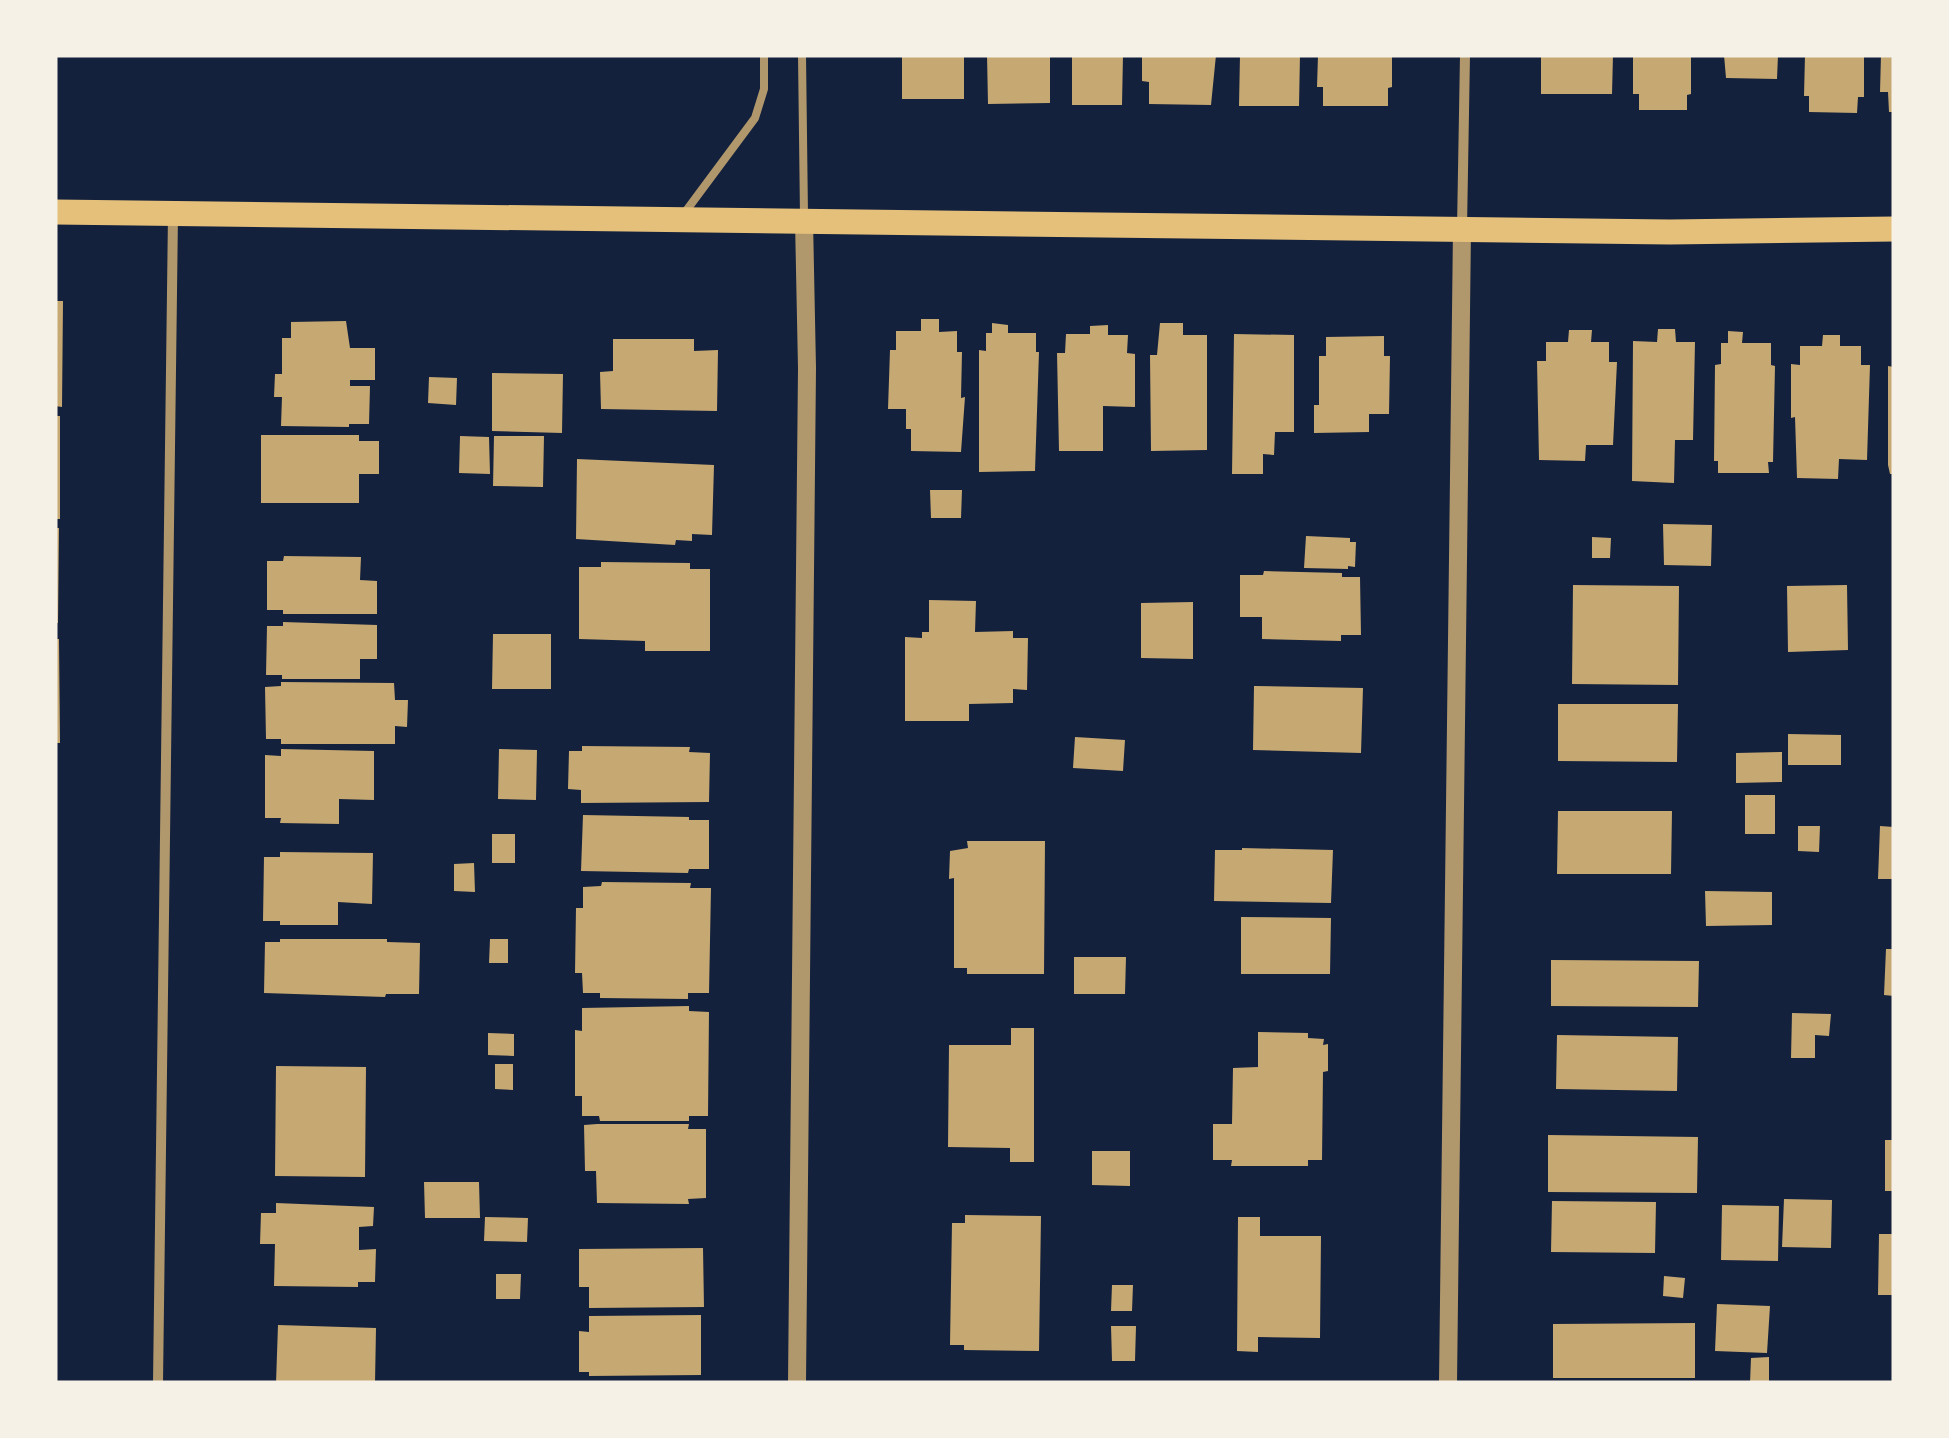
<svg xmlns="http://www.w3.org/2000/svg" width="1949" height="1438" font-family="'Crimson Pro',serif">
  <style>
    .building { fill: #c6a872 }
    .lines { fill: none; stroke-linecap: round; stroke-linejoin: round }
    .service { stroke: #b1986c; stroke-width: 8 }
    .minor { stroke: #b1986c; stroke-width: 10 }
    .tertiary { stroke: #b1986c; stroke-width: 18 }
    .primary { stroke: #e5c07b; stroke-width: 25 }
  </style>
  <rect width="100%" height="100%" fill="#14213d"/>
  <path class="building" d="M902 55H964V99H902Z
    M987 55H1050V103L988 104Z
    M1072 55H1123L1122 105H1072Z
    M1142 55H1216L1211 105 1149 104V82L1142 81Z
    M1240 55H1300L1299 106H1239Z
    M1318 55H1392V87L1388 88V106H1323V87H1317Z
    M1541 55H1613L1612 94H1541Z
    M1633 55H1691V94L1687 95V110H1639V94H1633Z
    M1724 55H1778L1777 79 1726 78Z
    M1805 55H1864V97H1858L1857 113 1809 112V96H1804Z
    M1881 55H1894V112H1889L1888 92H1880Z
    M55 301H63L62 407 55 406Z
    M921 319H939V332L957 331V352H962L961 398 965 397 961 452 911 451V429H906V409H888L890 350H896V331H921Z
    M346 321 350 348H375V380H350V386H370L369 424H349V427L281 426 282 397H274L275 374H282V338H291V322Z
    M992 323 1008 325V333H1036V352H1039L1035 471 979 472V350L986 351V333H992Z
    M1160 323H1183V335H1207V450L1151 451 1150 355H1157Z
    M1108 325V335H1128L1127 353 1135 354V407L1103 406V451H1059L1057 353H1065L1066 334H1090V326Z
    M1658 329H1675L1676 342H1695L1693 440H1675L1674 483 1632 481 1633 341 1657 342Z
    M1569 330H1592L1591 342H1609V362H1617L1613 445H1586L1585 461 1539 460 1537 361H1546V342H1568Z
    M1728 331 1743 332 1742 343H1771V365L1775 366 1773 462H1768L1769 473H1718V461H1714L1715 365 1721 364V343H1728Z
    M1234 334 1294 335V432H1275L1274 455 1263 454V474H1232Z
    M1823 335H1840V346H1861V365H1870L1867 460 1839 459 1838 479 1797 478 1795 417 1791 418V364L1800 365V346H1822Z
    M1384 336V356H1390L1389 414H1369V432L1314 433V405H1319V356H1326V337Z
    M613 339H694V351L718 350 717 411 601 409 600 372 613 371Z
    M1888 366 1894 367V474H1890L1888 465Z
    M492 373 563 374 562 433 492 431Z
    M429 377 457 378 456 405 428 403Z
    M55 416H60V519H55Z
    M261 435H359V441H379V474H359V503H261Z
    M460 436 489 437 490 474 459 473Z
    M494 436H544L543 487 493 486Z
    M577 459 714 465 712 535 692 534V541L676 540 675 545 576 539Z
    M930 490H962L961 518H931Z
    M1663 524 1712 525 1711 566 1664 565Z
    M55 528H59L58 623H55Z
    M1306 536 1350 538V542H1356L1355 567 1348 566V569L1304 568Z
    M1592 537 1611 538 1610 558H1592Z
    M284 556 361 557 360 580 377 581V614H283V610H267V561H283Z
    M601 562 690 563V569H710V651H645V641L579 639V567H601Z
    M1264 571 1342 573V577H1360L1361 635H1341V641L1262 639V617H1240V575H1263Z
    M1573 585 1679 586 1678 685 1572 684Z
    M1847 585 1848 650 1788 652 1787 586Z
    M929 600 976 601 975 632 1013 631V638H1028L1027 690 1013 689V703L969 704V721H905V637L922 638V632H929Z
    M1193 602V659L1141 658V603Z
    M283 622 377 625V659H360V679H282V675H266L267 626H283Z
    M493 634H551V689H492Z
    M55 639H59L60 743H55Z
    M281 682 394 683 395 700H408L407 727 395 726V744H281V739H266L265 687 281 686Z
    M1254 686 1363 688 1361 753 1253 750Z
    M1558 704H1678L1677 762 1558 761Z
    M1788 734 1841 735V765H1788Z
    M1075 737 1125 740 1123 771 1073 768Z
    M582 746 690 747 689 752 710 753 709 802 581 803V790L568 789 569 751H582Z
    M281 749 374 751V800L339 799V824L280 823 281 818H265V755L281 756Z
    M499 749 537 750 536 800 498 799Z
    M1782 752V782L1736 783V753Z
    M1745 795H1775V834H1745Z
    M1558 811H1672L1671 874H1557Z
    M583 815 689 817V820H709V869H689L688 873 581 871Z
    M1798 826H1820L1819 852 1798 851Z
    M1880 826 1894 827V879H1878Z
    M492 834H515V863H492Z
    M967 841H1045L1044 974H967V968H954V878L949 879 950 851 968 848Z
    M1242 848 1333 850 1331 903 1214 901 1215 850H1242Z
    M280 852 373 853 372 904 338 902V925H280V921H263L264 857H280Z
    M474 863 475 892 454 891V864Z
    M602 882 691 883 690 888H711L709 993H688V999L600 998V993H583L582 973H575L576 908H583V887L601 886Z
    M1705 891 1772 892V925L1706 926Z
    M1241 917 1331 918 1330 974H1241Z
    M280 939H387V942L420 943 419 994H386L385 997 264 993 265 942H280Z
    M490 939H508V963H489Z
    M1886 949H1894V996L1884 995Z
    M1074 957H1126L1125 994H1074Z
    M1551 960 1699 961 1698 1007 1551 1006Z
    M689 1006V1011L709 1012 708 1116H689V1121H600L599 1116H582V1096H575V1030L582 1031V1008Z
    M1792 1013 1831 1014 1829 1036 1815 1035V1058H1791Z
    M1011 1028H1034V1162H1010V1148L948 1147 949 1045H1011Z
    M1258 1032 1308 1033V1038L1324 1039 1323 1045 1328 1044V1071L1323 1072 1322 1160H1308V1166H1231L1232 1160H1213V1124H1232L1233 1068 1258 1067Z
    M488 1033 514 1034V1056L488 1055Z
    M1557 1035 1678 1037 1677 1091 1556 1089Z
    M495 1064H513V1090L495 1089Z
    M276 1066 366 1067 365 1177 275 1176Z
    M597 1124H689L688 1129H706V1198L688 1199 689 1204 597 1203 596 1171H585L584 1125Z
    M1548 1135 1698 1137 1697 1193 1548 1192Z
    M1885 1140H1894V1191H1885Z
    M1092 1151H1130V1186L1092 1185Z
    M424 1182H479L480 1218H425Z
    M1784 1199 1832 1200 1831 1248 1782 1247Z
    M1552 1201 1656 1202 1655 1253 1551 1252Z
    M276 1203 374 1207 373 1226 359 1227V1250L376 1249 375 1282H358V1287L274 1286 275 1244H260L261 1213H276Z
    M1722 1205 1779 1206 1778 1261 1721 1260Z
    M965 1215 1041 1216 1039 1351 964 1350V1345H950L952 1223H965Z
    M485 1217 528 1218 527 1242 484 1241Z
    M1238 1217H1260V1236H1321L1320 1338 1258 1337V1352L1237 1351Z
    M1879 1234H1894V1295H1878Z
    M703 1248 704 1307 589 1308V1287H579V1249Z
    M496 1274H521L520 1299H496Z
    M1664 1276 1685 1278 1683 1298 1663 1296Z
    M1112 1285H1133L1132 1311H1111Z
    M1717 1304 1770 1306 1767 1353 1715 1351Z
    M701 1315V1375L589 1376V1372H579V1331L589 1332V1316Z
    M1695 1323V1378H1553V1324Z
    M278 1325 376 1328 375 1383H276Z
    M1111 1326H1136L1135 1361H1112Z
    M1769 1357V1383H1750L1751 1358Z"/>
  <g class="lines">
    <path class="service" d="M802 55 804 216
      M683 215 755 118 764 89V55"/>
    <path class="minor" d="M1462 228 1465 55
      M158 1383 173 214"/>
    <path class="tertiary" d="M797 1383 807 368 804 220
      M1448 1383 1462 229"/>
    <path class="primary" d="M55 212 1670 232 1894 229"/>
  </g>
  <rect width="1949" height="1438" fill="none" stroke="#f6f1e7" stroke-width="115"/>
</svg>
